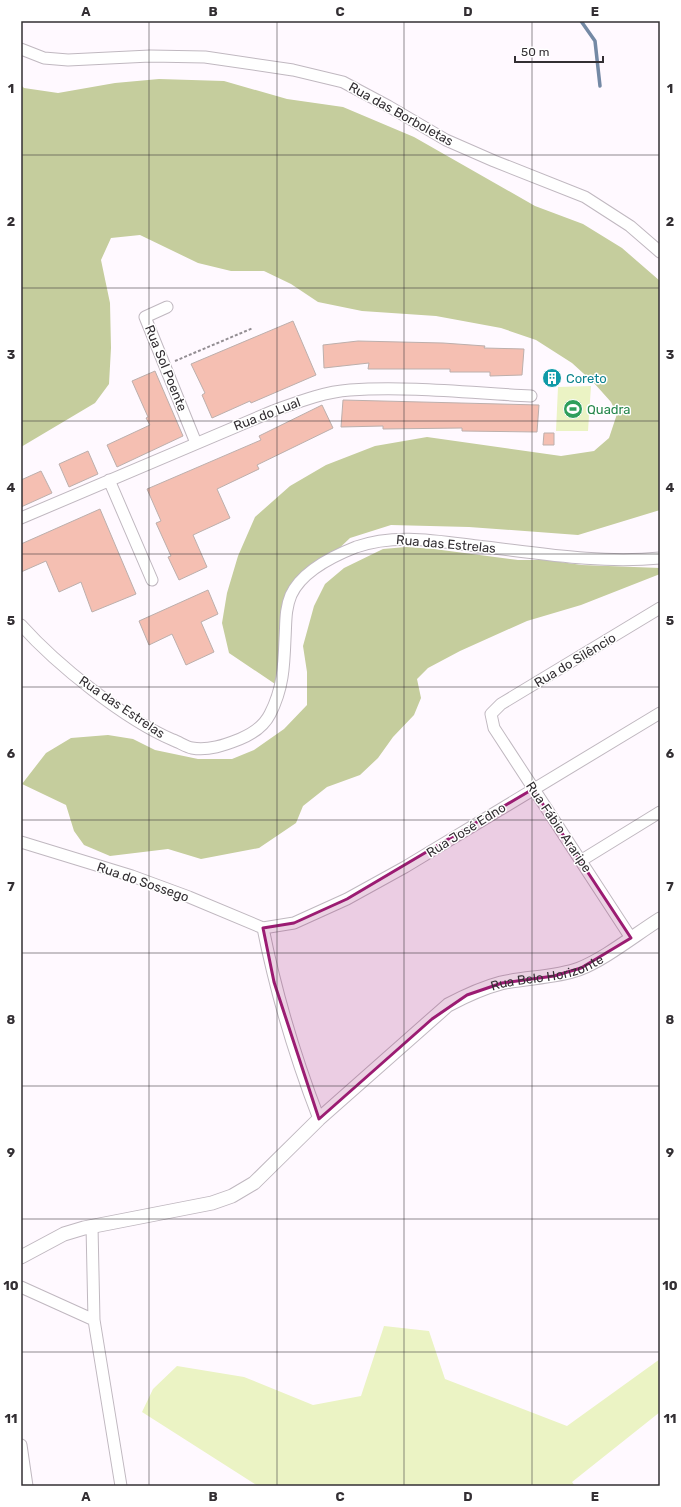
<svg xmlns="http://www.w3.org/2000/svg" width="681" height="1507" font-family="Rubik,sans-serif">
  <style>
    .green { fill: #ebf3c4 }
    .forest { fill: #c5cd9d }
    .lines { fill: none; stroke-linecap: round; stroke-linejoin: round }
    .stream { stroke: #7489a5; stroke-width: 3.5 }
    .building { fill: #f5bfb2; stroke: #bcafac }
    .minor-casing { stroke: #c0b8c0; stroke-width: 13 }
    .tertiary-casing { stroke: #c0b8c0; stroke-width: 15 }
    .path { stroke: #938e93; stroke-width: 2; stroke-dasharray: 3 2; stroke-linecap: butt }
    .minor { stroke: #fff; stroke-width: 11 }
    .tertiary { stroke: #fff; stroke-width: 13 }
    .marked { fill: #9b1c72; fill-opacity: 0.2; stroke: #9b1c72; stroke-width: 3; stroke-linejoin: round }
    .grid { fill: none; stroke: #332f33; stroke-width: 1; stroke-opacity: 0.55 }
    .labels { text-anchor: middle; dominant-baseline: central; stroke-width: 3; stroke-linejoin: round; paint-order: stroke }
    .street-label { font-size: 13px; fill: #332f33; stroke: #fff }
    .culture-label { font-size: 13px; fill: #0d838f; stroke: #fff; text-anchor: start }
    .leisure-label { font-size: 13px; fill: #27864d; stroke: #fff; text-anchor: start }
    .neatline { fill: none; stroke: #332f33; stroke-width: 1.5 }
    .grid-label { font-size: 13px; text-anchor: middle; font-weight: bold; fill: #332f33 }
  </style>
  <rect width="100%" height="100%" fill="#fff9ff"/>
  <path class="green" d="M591 386 588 431H556L558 387Z
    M384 1326 429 1331 445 1379 567 1426 660 1359V1412L572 1482 575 1486H258L142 1412 153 1389 177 1366 244 1377 313 1405 361 1396Z"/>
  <path class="forest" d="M159 79 224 81 287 99 343 107 414 137 535 206 583 224 622 248 660 281V510L578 535 469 527 391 525 350 538 291 594 281 688 229 653 222 623 227 593 238 556 255 517 290 486 326 465 375 446 427 437 561 456 594 451 609 438 617 414 611 402 594 383 572 363 536 340 501 328 436 316 362 311 318 302 291 284 264 271H231L198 263 140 235 111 238 101 260 110 303 111 348 109 384 95 403 21 447V85L24 88 58 93 115 83Z
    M406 547 434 549 518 560H546L582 565 660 568V574L581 605 527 621 460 651 428 668 417 679 421 698 414 715 393 737 378 758 360 775 327 787 303 806 296 823 259 848 201 859 168 849 110 856 84 845 74 831 66 805 22 784 46 753 71 738 108 735 133 739 155 750 198 759H232L254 750 284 729 307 705V672L303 646 314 606 325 584 344 568 383 549Z"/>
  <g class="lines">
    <path class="stream" d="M581 21 595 41 600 86"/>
  </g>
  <path class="building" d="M293 321 316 375 251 403 250 401 212 418 202 395 205 393 191 364Z
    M358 341 443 343 485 346 484 348 524 349 522 375 490 376V372H450V369H368L369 363 324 368 323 345Z
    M155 371 183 436 117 467 107 445 150 425 146 418 148 417 132 381Z
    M547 372H557V384H547Z
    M343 400 539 405 537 432 462 431V428L383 429V426L341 427Z
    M322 405 333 428 257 465 259 469 217 489 230 518 193 535 207 567 179 580 168 557 171 556 156 523 161 521 147 489 261 440 259 436Z
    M544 433H554V445H543Z
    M88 451 98 474 69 487 59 464Z
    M41 471 52 493 21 507V480Z
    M100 509 136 594 92 612 81 582 59 592 46 561 21 572V544Z
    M208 590 218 614 201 622 214 652 186 665 172 634 149 645 139 621Z"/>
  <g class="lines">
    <g class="minor-casing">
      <path id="minor" d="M21 49 44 58 68 60 150 56 205 57 293 70 343 82 388 106 446 140 494 161 585 197 630 226 660 252
        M167 307 145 317 196 443
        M109 480 152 580
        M21 518 273 411C298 402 323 392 350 390 409 386 471 393 531 396
        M21 625C57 665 124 719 173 740 179 742 186 747 192 748 208 751 225 745 240 739 252 734 264 726 270 714 283 689 284 666 285 639 286 623 285 609 291 595 302 571 333 556 356 547 395 533 437 541 477 546 538 553 599 564 660 558
        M21 842 132 876 189 897 263 928
        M582 860 660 812
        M263 928 294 923 347 899 405 867 660 713
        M263 928C276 993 295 1057 319 1119
        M631 938 494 728 491 714 501 704 660 608
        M92 1226 94 1320
        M21 1287 94 1320 121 1486
        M21 1445 27 1486"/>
    </g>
    <g class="tertiary-casing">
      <g id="tertiary">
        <path id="s1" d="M21 1257 64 1234 84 1228 212 1203 232 1196 254 1183 319 1119 448 1005C465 996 482 988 501 983 527 977 554 978 579 969 605 959 636 934 660 919"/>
      </g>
    </g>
    <path class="path" d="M175 361 253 328"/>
    <use href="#minor" class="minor"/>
    <use href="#tertiary" class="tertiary"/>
  </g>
  <path class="marked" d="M533 789 631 938 581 968 554 976 502 983 467 995 432 1019 319 1119 274 982 263 928 294 923 347 899Z"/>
  <path class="grid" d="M149 21V1486M277 21V1486M404 21V1486M532 21V1486M21 155H660M21 288H660M21 421H660M21 554H660M21 687H660M21 820H660M21 953H660M21 1086H660M21 1219H660M21 1352H660"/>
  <defs>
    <g id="building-disc" transform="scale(1)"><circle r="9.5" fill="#0f9aa8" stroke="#fff"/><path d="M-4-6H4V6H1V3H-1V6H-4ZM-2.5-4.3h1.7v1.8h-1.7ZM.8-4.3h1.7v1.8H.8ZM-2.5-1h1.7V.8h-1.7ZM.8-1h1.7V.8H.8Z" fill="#fff"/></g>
    <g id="stadium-disc" transform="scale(1)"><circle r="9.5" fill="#2e9e5b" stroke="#fff"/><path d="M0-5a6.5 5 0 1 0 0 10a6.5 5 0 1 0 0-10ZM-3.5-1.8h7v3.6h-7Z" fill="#fff"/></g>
  </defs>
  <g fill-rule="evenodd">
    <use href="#building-disc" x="552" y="378"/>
    <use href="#stadium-disc" x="573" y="409"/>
  </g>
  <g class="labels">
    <g class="street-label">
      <text transform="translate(401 114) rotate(29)">Rua das Borboletas</text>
      <text transform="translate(166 368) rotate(68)">Rua Sol Poente</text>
      <text transform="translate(267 414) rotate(-21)">Rua do Lual</text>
      <text transform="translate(446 544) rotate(5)">Rua das Estrelas</text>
      <text transform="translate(575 660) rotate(-31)">Rua do Silêncio</text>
      <text transform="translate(122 707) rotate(34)">Rua das Estrelas</text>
      <text transform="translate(559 827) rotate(56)">Rua Fábio Araripe</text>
      <text transform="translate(466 830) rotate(-32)">Rua José Edno</text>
      <text transform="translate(143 882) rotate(19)">Rua do Sossego</text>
      <text stroke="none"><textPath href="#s1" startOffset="615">Rua Belo Horizonte</textPath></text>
    </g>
    <g class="culture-label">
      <text x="566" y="378">Coreto</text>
    </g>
    <g class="leisure-label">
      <text x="587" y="409">Quadra</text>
    </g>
  </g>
  <rect width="681" height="1507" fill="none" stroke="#ffffff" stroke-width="44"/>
  <path d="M515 56v6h88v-6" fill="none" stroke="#332f33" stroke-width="2"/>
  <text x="521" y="56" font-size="12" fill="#332f33" stroke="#ffffff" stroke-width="3" paint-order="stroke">50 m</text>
  <rect x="22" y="22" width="637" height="1463" class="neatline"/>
  <g class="grid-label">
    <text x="86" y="16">A</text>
    <text x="213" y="16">B</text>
    <text x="340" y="16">C</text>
    <text x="468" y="16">D</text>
    <text x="595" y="16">E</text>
    <text x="11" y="93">1</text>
    <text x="670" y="93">1</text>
    <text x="11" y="226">2</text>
    <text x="670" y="226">2</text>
    <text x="11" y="359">3</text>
    <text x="670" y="359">3</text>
    <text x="11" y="492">4</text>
    <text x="670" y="492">4</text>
    <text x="11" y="625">5</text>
    <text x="670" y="625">5</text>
    <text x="11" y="758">6</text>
    <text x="670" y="758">6</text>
    <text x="11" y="891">7</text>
    <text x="670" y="891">7</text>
    <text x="11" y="1024">8</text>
    <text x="670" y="1024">8</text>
    <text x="11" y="1157">9</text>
    <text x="670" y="1157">9</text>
    <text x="11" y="1290">10</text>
    <text x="670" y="1290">10</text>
    <text x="11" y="1423">11</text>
    <text x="670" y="1423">11</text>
    <text x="86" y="1501">A</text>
    <text x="213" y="1501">B</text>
    <text x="340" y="1501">C</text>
    <text x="468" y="1501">D</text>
    <text x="595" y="1501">E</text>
  </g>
</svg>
